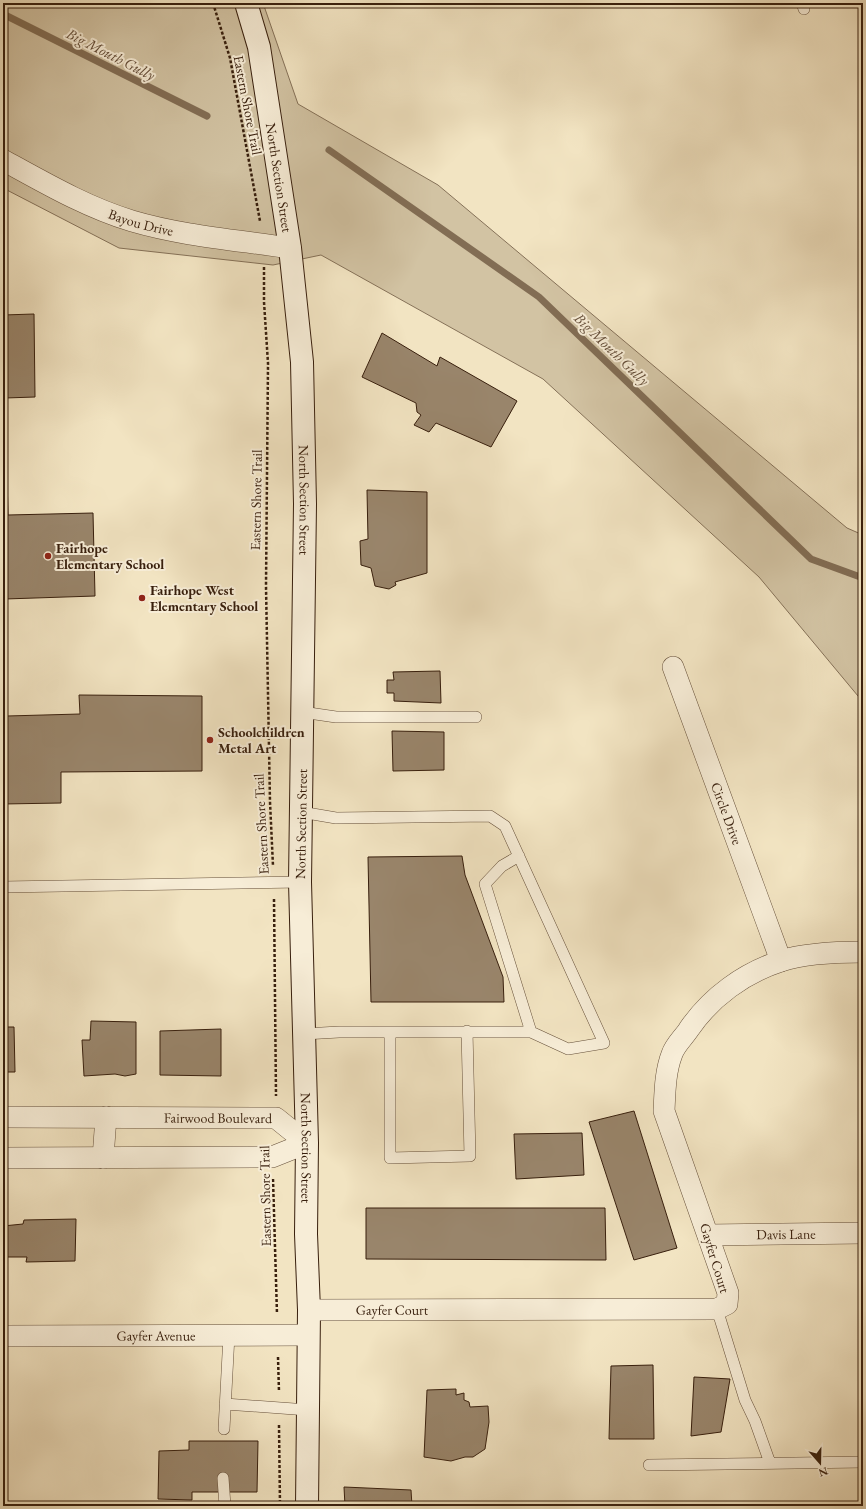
<svg xmlns="http://www.w3.org/2000/svg" width="866" height="1509" font-family="'EB Garamond',serif">
  <style>
    .green { fill: #d2c3a3; stroke: #857158 }
    .lines { fill: none; stroke-linecap: round; stroke-linejoin: round }
    .stream { stroke: #826d54; stroke-width: 7 }
    .building { fill: #99856b; stroke: #381f0d }
    .lane-casing { stroke: #66503a; stroke-width: 12 }
    .street-casing { stroke: #66503a; stroke-width: 22 }
    .secondary-casing { stroke: #381f0d; stroke-width: 24 }
    .path { stroke: #381f0d; stroke-width: 2.5; stroke-dasharray: 3 2; stroke-linecap: butt }
    .lane { stroke: #f7edd7; stroke-width: 11 }
    .street { stroke: #f7edd7; stroke-width: 21 }
    .secondary { stroke: #f7edd7; stroke-width: 22 }
    .poi-dot { fill: #8f2418; stroke: #f7edd7; stroke-width: 1.5 }
    .labels { text-anchor: middle; dominant-baseline: central; stroke-width: 4; stroke-linejoin: round; paint-order: stroke }
    .street-label { font-size: 14px; fill: #381f0d; stroke: #f7edd7 }
    .poi-label { font-size: 14px; font-weight: bold; fill: #381f0d; stroke: #f7edd7; text-anchor: start }
    .water-label { font-size: 15px; font-style: italic; fill: #634c37; stroke: #f7edd7 }
  </style>
  <rect width="100%" height="100%" fill="#f2e4c2"/>
  <filter id="stains"><feTurbulence type="fractalNoise" baseFrequency=".005" numOctaves="4"/><feColorMatrix values="0 0 0 0 .2 0 0 0 0 .09 0 0 0 0 .02 0 0 0 .5 -.17"/></filter>
  <radialGradient id="worn" r=".72"><stop offset=".6" stop-color="#630" stop-opacity="0"/><stop offset="1" stop-color="#630" stop-opacity=".3"/></radialGradient>
  <path class="green" d="M3 3H263L298 104 438 185 847 528 863 535V702L759 577 543 379 321 255 273 265 119 248 3 188Z"/>
  <g class="lines">
    <path class="stream" d="M3 14 207 116
      M329 150 539 297 811 559 863 578"/>
  </g>
  <path class="building" d="M34 314 35 397 5 398 8 515 93 513 95 596 5 599 7 716 80 714 79 695 202 696V771L61 772V803L3 804V315Z
    M382 333 437 366 440 357 517 401 491 447 436 423 429 432 414 425 421 415 417 412 416 403 362 377Z
    M367 490 427 492V573L395 582 396 585 389 589 375 586 371 568 361 565 360 541 368 539Z
    M440 671 441 703 394 701V693H387V680H394L393 672Z
    M392 731 444 732V770L393 771Z
    M462 856 465 875 503 977 504 1002H371L368 857Z
    M91 1021 136 1022V1074L125 1076 115 1074 84 1076 82 1040H90Z
    M3 1027H14L15 1072H3Z
    M221 1029V1076L160 1075V1031Z
    M634 1111 677 1248 634 1260 589 1122Z
    M582 1133 584 1175 516 1179 514 1134Z
    M366 1208H605L606 1260 366 1259Z
    M76 1219 75 1261 26 1262 27 1257H3V1226L23 1224 24 1220Z
    M653 1365 654 1439H609L611 1366Z
    M694 1377 730 1379 721 1432 691 1436Z
    M456 1389V1395L464 1393V1400L469 1402 470 1407 488 1406 489 1422 485 1449 473 1457H465L451 1461 424 1457 427 1390Z
    M189 1441H258L257 1492H192V1500L158 1499 159 1451 189 1450Z
    M344 1487 411 1490 412 1506H345Z"/>
  <g class="lines">
    <g class="lane-casing">
      <path id="lane" d="M802 3 804 9
        M302 712 336 717H476
        M301 812 336 818 490 816 505 826 604 1043 568 1049 531 1032H339L304 1034
        M519 856 502 866 485 884 531 1032
        M3 887 300 882
        M390 1033V1158L470 1156 467 1031
        M717 1309 745 1400 755 1421 770 1463
        M225 1404 308 1410
        M224 1429 229 1335
        M649 1465 863 1462
        M223 1478 225 1506"/>
    </g>
    <g class="street-casing">
      <g id="street">
        <path id="s1" d="M3 160C45 183 86 207 132 221 183 236 237 240 290 248"/>
        <path id="s2" d="M673 667 781 961"/>
        <path id="s3" d="M3 1117 276 1118 307 1143 272 1157 3 1158"/>
        <path d="M103 1158 106 1117"/>
        <path id="s4" d="M708 1235 863 1233"/>
        <path id="s5" d="M309 1310 717 1309 727 1304 728 1293 664 1111C665 1092 665 1072 672 1054 675 1045 684 1037 689 1029 711 997 744 973 781 961 805 953 838 952 863 952"/>
        <path id="s6" d="M3 1336 308 1335"/>
      </g>
    </g>
    <g class="secondary-casing">
      <g id="secondary">
        <path id="s7" d="M246 3 259 47 290 248 302 362 305 504 300 882 307 1143 306 1234 309 1310 307 1506"/>
      </g>
    </g>
    <path class="path" d="M213 3 230 58 260 221
      M264 267V302L268 363 266 586 270 802 273 866
      M274 899 276 1096
      M273 1179 277 1314
      M278 1357 279 1392
      M279 1425 280 1506"/>
    <use href="#lane" class="lane"/>
    <use href="#street" class="street"/>
    <use href="#secondary" class="secondary"/>
  </g>
  <g class="poi-dot">
    <circle cx="48" cy="556" r="4"/>
    <circle cx="142" cy="598" r="4"/>
    <circle cx="210" cy="740" r="4"/>
  </g>
  <g class="labels">
    <g class="street-label">
      <text transform="translate(248 105) rotate(79)">Eastern Shore Trail</text>
      <text stroke="none"><textPath href="#s7" startOffset="178">North Section Street</textPath></text>
      <text stroke="none"><textPath href="#s1" startOffset="152">Bayou Drive</textPath></text>
      <text transform="translate(256 500) rotate(-89)">Eastern Shore Trail</text>
      <text stroke="none"><textPath href="#s7" startOffset="502">North Section Street</textPath></text>
      <text stroke="none"><textPath href="#s2" startOffset="156">Circle Drive</textPath></text>
      <text transform="translate(261 824) rotate(-93)">Eastern Shore Trail</text>
      <text transform="translate(301 824) rotate(-89)">North Section Street</text>
      <text stroke="none"><textPath href="#s3" startOffset="215">Fairwood Boulevard</textPath></text>
      <text stroke="none"><textPath href="#s7" startOffset="1150">North Section Street</textPath></text>
      <text transform="translate(265 1196) rotate(-91)">Eastern Shore Trail</text>
      <text stroke="none"><textPath href="#s4" startOffset="78">Davis Lane</textPath></text>
      <text transform="translate(715 1258) rotate(73)">Gayfer Court</text>
      <text stroke="none"><textPath href="#s5" startOffset="83">Gayfer Court</textPath></text>
      <text stroke="none"><textPath href="#s6" startOffset="153">Gayfer Avenue</textPath></text>
    </g>
    <g class="poi-label">
      <text x="56" y="548">Fairhope<tspan x="56" dy="16">Elementary School</tspan></text>
      <text x="150" y="590">Fairhope West<tspan x="150" dy="16">Elementary School</tspan></text>
      <text x="218" y="732">Schoolchildren<tspan x="218" dy="16">Metal Art</tspan></text>
    </g>
    <g class="water-label">
      <text transform="translate(111 54) rotate(27)">Big Mouth Gully</text>
      <text transform="translate(612 349) rotate(44)">Big Mouth Gully</text>
    </g>
  </g>
  <rect width="866" height="1509" fill="none" stroke="#f2e4c2" stroke-width="16"/>
  <rect x="4" y="4" width="858" height="1501" fill="none" stroke="#381f0d" stroke-width="2"/>
  <rect x="8" y="8" width="850" height="1493" fill="none" stroke="#381f0d"/>
  <g transform="translate(820 1463) rotate(160)" stroke="#f7edd7" stroke-width="3" paint-order="stroke">
  <path d="M0-3L7 15L0 10L-7 15Z" fill="#381f0d"/>
  <text y="-6" font-size="11" font-weight="bold" text-anchor="middle" fill="#381f0d">N</text>
  </g>
  <rect width="100%" height="100%" filter="url(#stains)"/>
  <rect width="100%" height="100%" fill="url(#worn)"/>
</svg>
